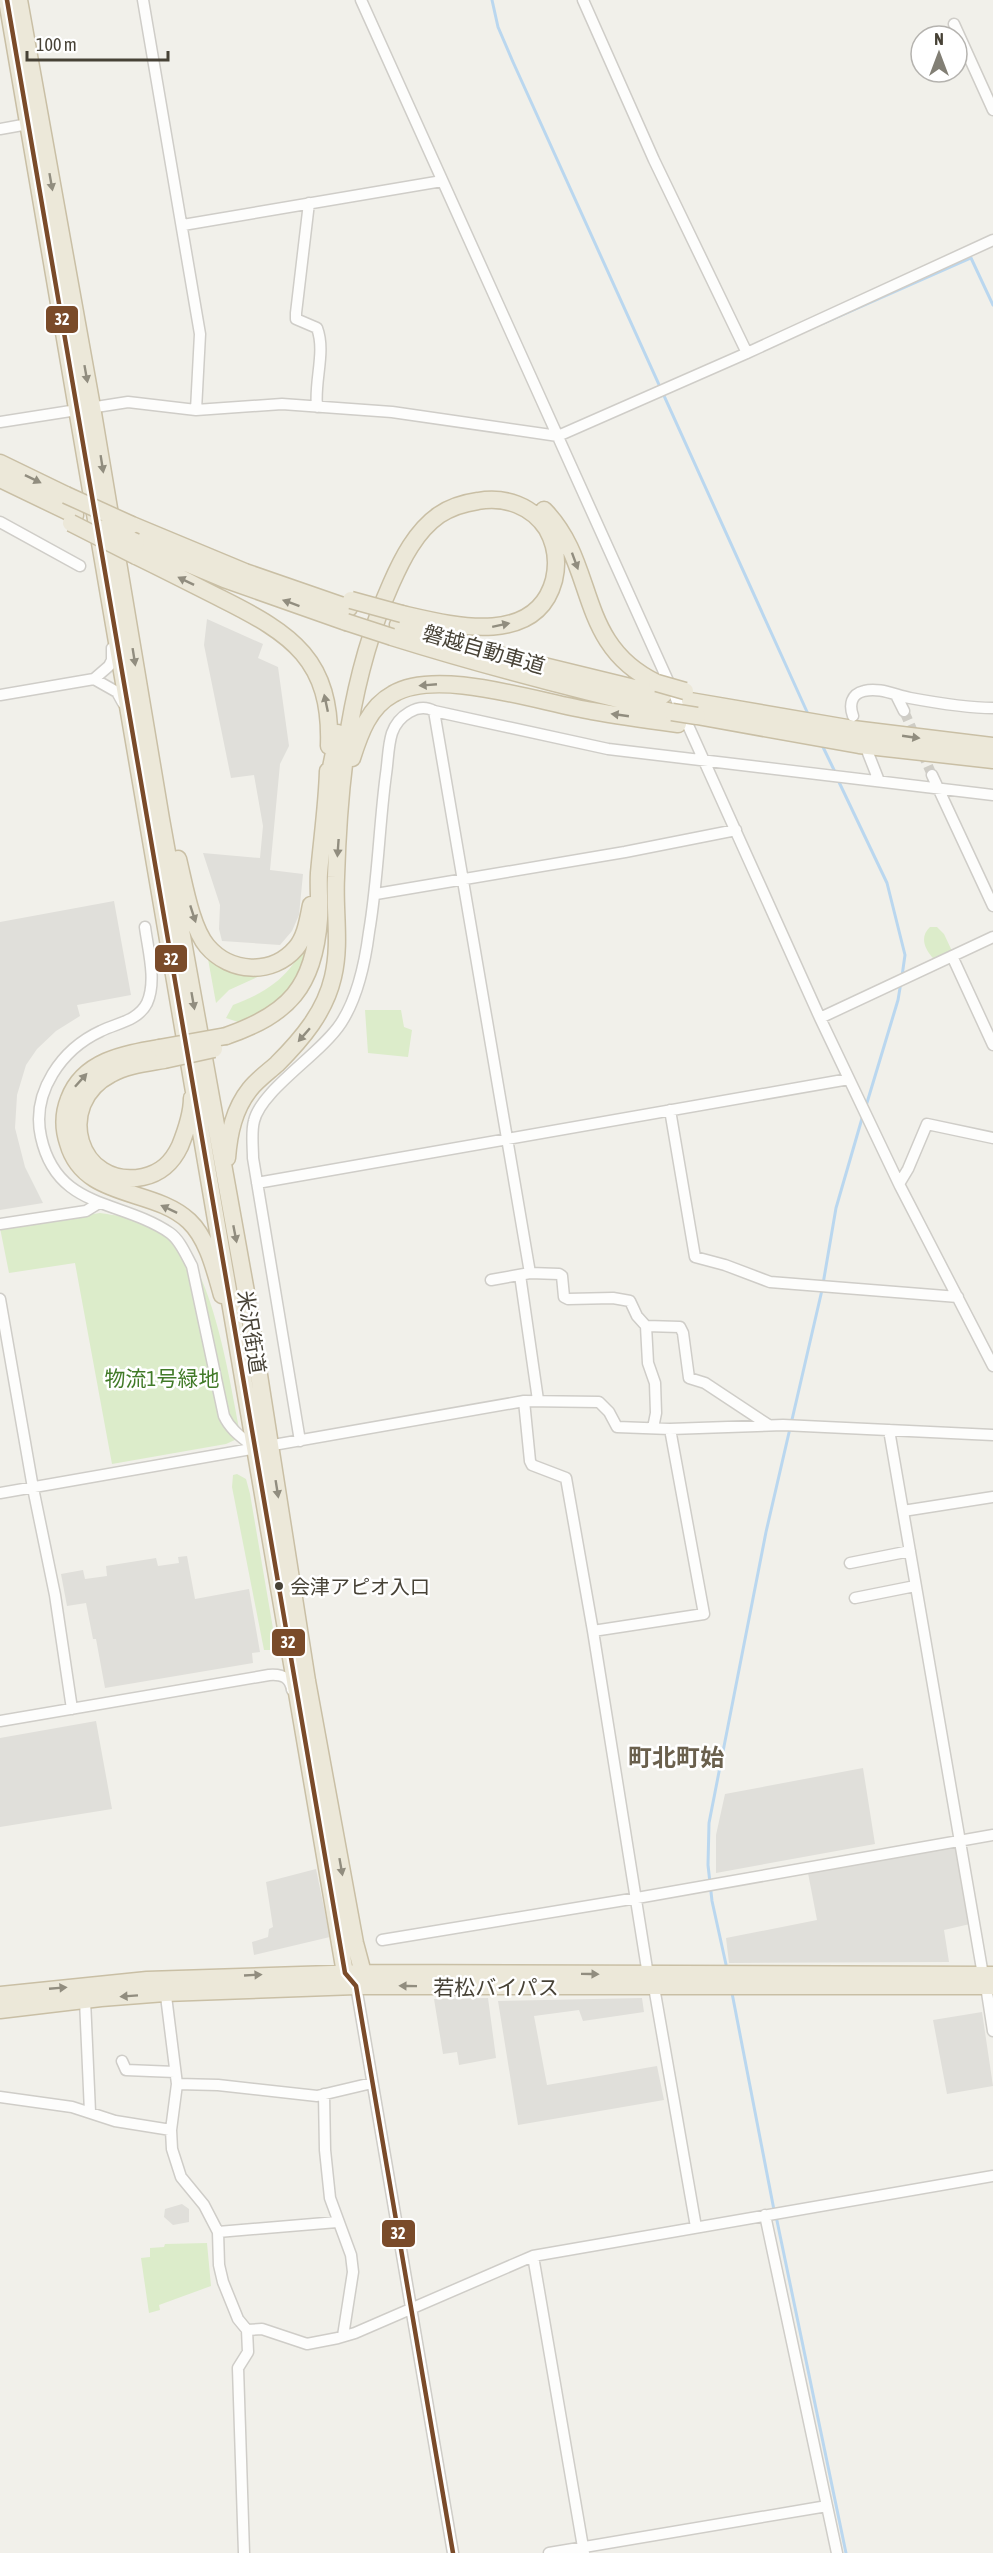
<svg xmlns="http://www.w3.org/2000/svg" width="993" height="2553" font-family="'Asap Condensed','Noto Sans JP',sans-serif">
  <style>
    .green { fill: #dcecca }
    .parking { fill: #e0dfda }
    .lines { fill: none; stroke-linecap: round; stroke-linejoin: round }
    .stream { stroke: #bad7ef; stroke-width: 3 }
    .minor-tunnel { stroke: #cfcdc6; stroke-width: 10; stroke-dasharray: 10 5; stroke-linecap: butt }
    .minor-casing { stroke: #cfcdc8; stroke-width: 13 }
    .highway-casing { stroke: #c9bfa5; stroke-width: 19 }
    .minor { stroke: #fdfdfc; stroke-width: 10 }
    .highway { stroke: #ece8d9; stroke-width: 16 }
    .highway-bridge-casing { stroke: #c9bfa5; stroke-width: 19; stroke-linecap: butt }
    .highway-bridge { stroke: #ece8d9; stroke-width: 16 }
    .bus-1-casing { stroke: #fff; stroke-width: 9 }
    .bus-1 { stroke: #7a4b2a; stroke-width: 4.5 }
    .oneway { fill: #918d7f }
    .bus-dot { fill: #474236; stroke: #fff; stroke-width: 2 }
    .labels { text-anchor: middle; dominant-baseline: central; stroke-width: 5; stroke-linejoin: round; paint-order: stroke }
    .bus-label { font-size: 20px; fill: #474236; stroke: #fff; text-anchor: start }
    .street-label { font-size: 21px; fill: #474236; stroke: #fff }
    .park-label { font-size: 21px; fill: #417a28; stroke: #fff }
    .quarter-label { font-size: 24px; font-weight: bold; fill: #6a604d; stroke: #fff }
    .line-badge { stroke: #fff; stroke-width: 2 }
    .badge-label { font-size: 16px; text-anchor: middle; font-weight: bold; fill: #fff }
  </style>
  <rect width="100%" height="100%" fill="#f1f0ea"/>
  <path class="green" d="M315 925 295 990 271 1011 238 1022 226 1018 233 1005C280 987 294 970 315 925Z
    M930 927H937L944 934 952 951 934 959C925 950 919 937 930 927Z
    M208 959 231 972 264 974 229 990 216 1003Z
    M365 1010H401L404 1027 412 1030 408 1057 368 1053Z
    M100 1213C117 1216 150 1218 163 1226 212 1256 229 1379 240 1433L237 1439 226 1444 112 1464 75 1263 9 1273 0 1228Z
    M237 1474 246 1479 250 1494 276 1646 271 1650H264L232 1487 233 1475Z
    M207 2243 211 2286 159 2305 160 2310 149 2313 141 2258 150 2257V2248L164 2247 165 2244Z"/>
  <path class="parking" d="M207 619 263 644 258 658 278 667 289 746 280 764 270 870 303 874 299 915 292 931 280 945 222 941 219 929 220 905 203 853 260 858 263 826 254 775 231 778 204 645Z
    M114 901 131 995 77 1005 80 1016 56 1031 37 1049 26 1065 17 1095 15 1128 25 1167 43 1203 0 1210V922Z
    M187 1556 195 1599 249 1589 260 1652 252 1653 253 1663 105 1688 96 1639H93L86 1603 67 1606 61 1574 83 1570 85 1579 107 1576 106 1566 156 1558 158 1566 179 1563 178 1557Z
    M96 1721 112 1809 0 1827V1738Z
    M863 1768 875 1844 716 1873V1835L725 1794Z
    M957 1846 970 1924 944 1930 949 1962 729 1963 726 1938 817 1920 808 1873Z
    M316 1869 330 1937 254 1955 252 1942 268 1937 269 1929 273 1927 266 1882Z
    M488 1998 496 2058 459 2065 457 2052 443 2054 434 1999Z
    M642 1998 644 2012 583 2021 579 2010 534 2016 547 2085 657 2066 664 2100 518 2125 498 2001Z
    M982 2012 993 2086 947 2094 933 2020Z
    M182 2204 189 2209V2222L173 2225 164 2217 165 2209Z"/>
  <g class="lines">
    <path class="stream" d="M492 0 498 27 513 62 808 714
      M824 323 971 258 993 305
      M822 745 836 774
      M838 780 887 883 905 955 902 976
      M866 1106 898 1000 901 982
      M823 1284 836 1208 863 1115
      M727 1969 712 1901 708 1865 709 1823 766 1532 822 1290
      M732 1993 774 2210
      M776 2216 846 2553"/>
    <path class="minor-tunnel" d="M904 711 932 775"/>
    <g class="minor-casing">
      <path id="minor" d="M143 0 200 334 196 410
        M361 0 820 1018 900 1186 993 1366
        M583 0 654 160 747 353
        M954 24 993 110
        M0 129 28 124
        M309 203 296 313V319L317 328C326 352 314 381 317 407
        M183 225 442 181
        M0 422 128 402 196 410 282 404 392 412 558 436 747 353 993 240
        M0 522 80 566
        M94 679 117 692 123 703
        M0 695 94 679 109 666 112 660V648
        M896 695 904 711
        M434 711 530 1273
        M853 716C849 705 851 694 864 691 879 687 895 695 910 698 937 703 966 708 993 708
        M868 753 879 781
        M932 775 993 906
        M376 894 625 852 736 830
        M145 927C148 950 157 981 147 1003 138 1021 117 1023 101 1031 62 1049 31 1092 41 1137 57 1210 120 1199 170 1233 180 1240 186 1255 192 1266L224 1416C231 1431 243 1438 256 1449
        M952 956 993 1045
        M820 1018 993 937
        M670 1110 695 1257 725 1265 770 1282 958 1297
        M257 1183 849 1079
        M899 1184 908 1169 927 1124 993 1138
        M0 1224 86 1211 99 1203
        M520 1275 538 1400
        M491 1280 530 1273 559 1274 562 1276 564 1297 568 1299 613 1298 630 1301 637 1316 646 1326 680 1327 683 1333 689 1378 705 1383 767 1424
        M0 1299 33 1488 55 1595 72 1709
        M646 1326 648 1363 655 1383 656 1413 653 1428
        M524 1401 599 1402 609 1412 617 1427 670 1429 783 1425 993 1435
        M889 1430 983 1975
        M300 1441 253 1158C253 1147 251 1132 254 1121 261 1090 321 1054 341 1023 358 997 365 963 369 932 378 880 379 826 386 774 388 761 388 745 392 733 398 716 418 702 434 711L608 749 993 795
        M0 1493 524 1401 530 1461 532 1465 566 1478 593 1631 648 1975 654 1987 696 2227
        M903 1511 993 1497
        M850 1563 910 1551
        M855 1598 915 1586
        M593 1631 704 1614 670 1429
        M0 1721 269 1675C282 1674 290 1677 292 1690
        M382 1940 637 1898 993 1835
        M356 1986 453 2553
        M986 1986 993 2031
        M165 1988 177 2084 171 2130 172 2149 181 2177 204 2205 218 2232 219 2265 223 2282 238 2319 247 2330 262 2329 307 2344 338 2338 355 2333 533 2256 993 2176
        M85 2000 90 2112
        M122 2061 126 2070 175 2072
        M177 2084 218 2085 317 2096 372 2083
        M324 2094 325 2150 330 2198 351 2255 353 2272 343 2336
        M0 2097 72 2107 115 2121 171 2130
        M765 2215 837 2553
        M218 2232 337 2222
        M533 2256 584 2553
        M244 2553 238 2368 248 2352 247 2330
        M549 2553 827 2506"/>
    </g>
    <g class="highway-casing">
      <path id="highway" d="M7 0 345 1973 356 1986
        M19 0 92 407 161 819 246 1292 307 1681 355 1943 363 1973 356 1986
        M0 463 66 495
        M0 479 75 515
        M544 510C598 565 575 644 657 683
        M132 525 245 572 349 608
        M136 542 224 579 346 622
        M136 556C165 570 194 585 222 599 292 634 332 660 329 746
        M398 625 495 654 663 695
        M392 637C485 666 578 690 672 712
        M690 701 853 729 993 746
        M697 716 859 745 993 760
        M352 758C360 733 369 707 393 694 438 667 541 703 592 711 620 716 649 720 678 724
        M328 782 338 733
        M178 859C184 883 191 927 207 946 230 973 272 976 296 948 306 936 308 919 311 905
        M226 1036C289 1014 314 987 319 919 320 904 318 888 319 873 322 839 327 805 328 771
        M159 1048C124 1054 83 1061 69 1099 63 1114 63 1128 68 1143 84 1200 153 1187 189 1221 208 1239 215 1271 222 1295
        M164 1060C147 1063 127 1065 111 1074 53 1104 78 1190 143 1177 161 1173 172 1163 180 1146 186 1131 192 1114 192 1098
        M227 1158C229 1133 234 1109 250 1089 257 1080 268 1072 277 1064 302 1039 325 1012 333 977 341 944 334 910 336 877 339 777 350 676 391 584 402 559 416 531 439 515 451 507 464 503 478 501 505 496 532 506 547 529 556 545 558 563 554 580 536 648 450 625 402 614
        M0 1995 147 1980 363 1973 993 1975
        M0 2010 101 1998 165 1993 356 1986H993"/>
    </g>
    <use href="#minor" class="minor"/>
    <use href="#highway" class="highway"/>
    <g class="highway-bridge-casing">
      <path id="highway-bridge" d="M66 495 132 525
        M71 523 136 556
        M104 528 136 542
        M351 600 402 614
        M346 622 392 637
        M657 683 685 691
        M672 712 697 716
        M159 1048 226 1036
        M164 1060 214 1049"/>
    </g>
    <use href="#highway-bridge" class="highway-bridge"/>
    <g class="bus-1-casing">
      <path id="bus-1" d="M7 0 345 1973 356 1986 453 2553"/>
    </g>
    <use href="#bus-1" class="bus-1"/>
  </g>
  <defs><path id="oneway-solid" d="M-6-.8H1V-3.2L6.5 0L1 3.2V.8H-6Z" transform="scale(1.5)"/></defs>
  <g class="oneway">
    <use href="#oneway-solid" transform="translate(51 182) rotate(80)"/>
    <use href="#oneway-solid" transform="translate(86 374) rotate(80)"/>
    <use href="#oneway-solid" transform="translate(102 464) rotate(81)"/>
    <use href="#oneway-solid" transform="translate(33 479) rotate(26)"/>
    <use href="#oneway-solid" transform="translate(575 561) rotate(70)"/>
    <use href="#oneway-solid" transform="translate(186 581) rotate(-154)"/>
    <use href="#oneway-solid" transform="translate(291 603) rotate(-160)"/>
    <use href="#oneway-solid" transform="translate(501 625) rotate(-12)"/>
    <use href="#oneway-solid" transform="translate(134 657) rotate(81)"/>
    <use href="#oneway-solid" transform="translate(428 685) rotate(175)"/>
    <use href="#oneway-solid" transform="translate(326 703) rotate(-102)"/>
    <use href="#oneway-solid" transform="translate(620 715) rotate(-172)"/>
    <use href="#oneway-solid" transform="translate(911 737) rotate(8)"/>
    <use href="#oneway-solid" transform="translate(338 848) rotate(94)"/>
    <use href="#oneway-solid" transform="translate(193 914) rotate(72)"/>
    <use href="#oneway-solid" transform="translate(193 1001) rotate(80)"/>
    <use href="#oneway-solid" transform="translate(304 1035) rotate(131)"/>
    <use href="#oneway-solid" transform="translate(81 1080) rotate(-48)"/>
    <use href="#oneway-solid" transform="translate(169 1209) rotate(-155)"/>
    <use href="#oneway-solid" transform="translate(235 1234) rotate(79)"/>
    <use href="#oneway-solid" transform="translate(277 1489) rotate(81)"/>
    <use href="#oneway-solid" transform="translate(341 1867) rotate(80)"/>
    <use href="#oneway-solid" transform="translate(590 1974) rotate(1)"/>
    <use href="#oneway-solid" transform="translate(253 1975) rotate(-3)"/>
    <use href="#oneway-solid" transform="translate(408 1986) rotate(-179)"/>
    <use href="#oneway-solid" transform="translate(58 1988) rotate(-5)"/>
    <use href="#oneway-solid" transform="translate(129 1996) rotate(176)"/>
  </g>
  <circle class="bus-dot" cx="279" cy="1586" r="5"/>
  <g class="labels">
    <g class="bus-label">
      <text x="290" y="1586">会津アピオ入口</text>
    </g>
    <g class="street-label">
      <text transform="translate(484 649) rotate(16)">磐越自動車道</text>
      <text transform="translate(252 1332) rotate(81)">米沢街道</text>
      <text x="496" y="1987">若松バイパス</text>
    </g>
    <g class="park-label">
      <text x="162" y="1378">物流1号緑地</text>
    </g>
    <g class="quarter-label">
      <text x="676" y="1757">町北町始</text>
    </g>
  </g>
  <g class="line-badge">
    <rect x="45" y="305" width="34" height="29" rx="6" fill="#7a4b2a"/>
    <rect x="154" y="944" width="34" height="29" rx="6" fill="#7a4b2a"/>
    <rect x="271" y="1628" width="35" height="29" rx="6" fill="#7a4b2a"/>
    <rect x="381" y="2219" width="35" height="29" rx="6" fill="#7a4b2a"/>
  </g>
  <g class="badge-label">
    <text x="62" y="325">32</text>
    <text x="171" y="965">32</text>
    <text x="288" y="1648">32</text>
    <text x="398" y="2239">32</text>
  </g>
  <g transform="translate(939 54)"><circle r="28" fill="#ffffff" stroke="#b5b3af" stroke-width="1.5"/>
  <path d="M0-4.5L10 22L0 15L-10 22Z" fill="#827f75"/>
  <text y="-9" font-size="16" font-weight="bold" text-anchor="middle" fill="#474236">N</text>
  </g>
  <path d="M27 51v9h141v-9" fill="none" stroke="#474236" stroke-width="3"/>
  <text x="36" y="51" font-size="18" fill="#474236" stroke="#ffffff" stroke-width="4.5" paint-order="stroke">100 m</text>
</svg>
